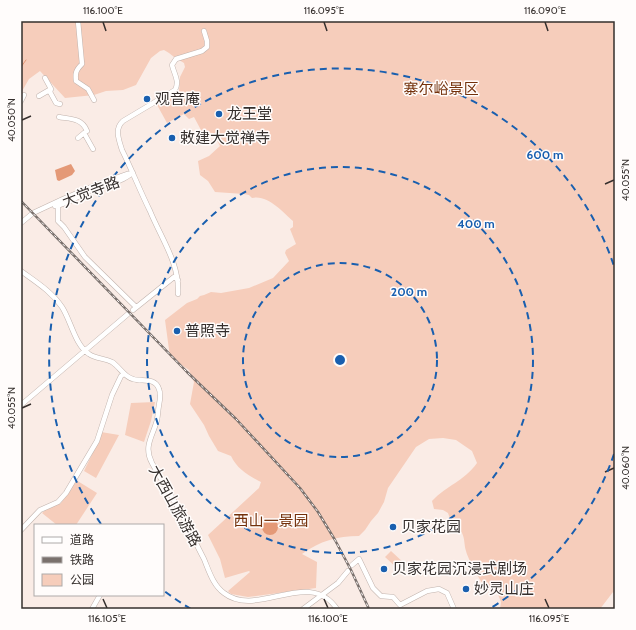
<svg xmlns="http://www.w3.org/2000/svg" width="636" height="630" font-family="Cabin,'Noto Sans SC',sans-serif">
  <style>
    .green { fill: #f6cdbb }
    .water { fill: #e49977 }
    .lines { fill: none; stroke-linecap: round; stroke-linejoin: round }
    .stream { stroke: #e49977; stroke-width: 1 }
    .minor-casing { stroke: #c1b3ad; stroke-width: 5.5 }
    .minor { stroke: #fff; stroke-width: 4.5 }
    .rail-casing { stroke: #7a716d; stroke-width: 2.5 }
    .rail { stroke: #fffcfb; stroke-width: 1; stroke-dasharray: 3; stroke-linecap: butt }
    .ticks { fill: none; stroke: #352f2d; stroke-width: 1.5 }
    .ring { fill: none; stroke: #195faf; stroke-width: 2; stroke-dasharray: 7 5 }
    .poi-dot { fill: #195faf; stroke: #fffcfb; stroke-width: 1.5 }
    .labels { text-anchor: middle; dominant-baseline: central; stroke-width: 3; stroke-linejoin: round; paint-order: stroke }
    .park-label { font-size: 15px; fill: #73300a; stroke: #fffcfb }
    .poi-label { font-size: 15px; fill: #352f2d; stroke: #fffcfb; text-anchor: start }
    .street-label { font-size: 15px; fill: #352f2d; stroke: #fffcfb }
    .centre { fill: #195faf; stroke: #fffcfb; stroke-width: 2 }
    .ring-label { font-size: 12px; text-anchor: middle; font-weight: bold; fill: #195faf; stroke: #fffcfb; stroke-width: 3; stroke-linejoin: round; paint-order: stroke }
    .neatline { fill: none; stroke: #352f2d; stroke-width: 1.5 }
    .ticks-label { font-size: 10px; text-anchor: middle; fill: #352f2d }
  </style>
  <rect width="100%" height="100%" fill="#faece6"/>
  <path class="green" d="M21 21H615V609H613L615 596 613 592 600 609H500L501 602 497 592C494 590 489 590 486 587 480 582 468 559 466 551 464 545 465 539 462 533 458 525 451 524 448 513L443 510 434 509 432 501C447 485 463 482 477 463L472 451 456 440 443 438 429 439 416 447 388 488 384 502 378 513 371 521 365 530 359 536C337 536 320 541 302 554L317 562 316 588 248 597 231 594 228 591 250 572 249 571 225 578 220 559 208 535 259 488 261 482C249 476 237 469 231 456L218 451 209 436 204 425 190 404 194 382 189 370 170 357 165 320 187 303 197 299 200 296 204 295 211 292 221 293 249 288 273 278 289 261 285 253 286 250 296 244 290 229 293 227V221C283 212 267 194 252 198L249 195 244 194 215 192 208 181 200 175 198 161 209 156 220 146 213 133 202 132 194 117 189 119 184 114 167 123 156 103 176 92 179 91 180 77 185 67 184 63 174 57 169 53 164 50 160 51 151 58 136 85 123 90 106 91 94 95 65 98 40 71 29 79 21 93Z
    M155 402 151 421 144 442 125 435 131 403Z
    M101 432 119 435 96 478 84 471 100 438Z
    M76 480 97 493 76 525H57L42 513 52 504H60L68 494Z
    M391 551 405 564 399 570 385 557Z"/>
  <path class="water" d="M71 164 75 171 72 175 59 181 57 180 55 170Z
    M262 527a8 8 0 1 1 16 0a8 8 0 1 1-16 0Z"/>
  <g class="lines">
    <path class="stream" d="M21 67 26 60"/>
    <g class="minor-casing">
      <path id="minor" d="M78 21 82 64C76 70 75 73 76 81L88 89 94 100
        M45 78 51 89
        M39 96 51 89 50 92 56 103 60 104
        M21 101 24 95
        M59 117C70 119 82 118 87 131L84 133
        M78 138 84 133 93 149
        M58 205V221L64 227 85 257 136 307
        M55 206C67 205 78 196 89 191 103 185 121 183 132 173
        M21 223 33 213 63 199 96 185 127 174 133 173
        M21 271C36 282 51 291 62 307 71 321 75 345 89 354 96 359 104 358 112 362 120 367 124 377 133 379 142 382 155 377 159 389 161 394 160 400 159 405 158 410 158 415 157 420 153 436 143 446 152 463 161 480 172 496 181 513 189 528 196 544 204 559 209 571 213 585 224 593 257 619 309 567 337 609
        M178 294C180 264 161 238 150 211 140 191 132 170 122 150 119 140 114 129 123 121L175 90C180 81 174 74 172 65L176 59 202 51 207 47V41L204 31
        M133 310 174 277 178 280
        M21 405 128 314
        M21 530 40 510 58 502 66 493 97 441 112 395 121 376 124 374
        M352 565 359 559 373 588 381 596 393 597 400 605 427 591 439 589 447 593 454 609
        M92 609 100 595
        M303 609 338 583 348 571"/>
    </g>
    <use href="#minor" class="minor"/>
    <g class="rail-casing">
      <path id="rail" d="M21 201 187 372 236 419 300 488 318 512 335 540 351 570 369 609"/>
    </g>
    <use href="#rail" class="rail"/>
  </g>
  <path class="ticks" d="M103 22 106 31M324 22 327 31M545 22 548 31M22 120 31 116M605 184 614 180M22 408 31 404M605 472 614 468M103 599 107 608M324 599 328 608M545 599 549 608"/>
  <g class="ring">
    <circle cx="340" cy="360" r="97"/>
    <circle cx="340" cy="360" r="193"/>
    <path d="M614 454A290 290 0 0 1 489 609M191 609A290 290 0 0 1 163 590M101 524A290 290 0 1 1 614 266"/>
  </g>
  <g class="poi-dot">
    <circle cx="147" cy="99" r="4"/>
    <circle cx="219" cy="114" r="4"/>
    <circle cx="172" cy="138" r="4"/>
    <circle cx="177" cy="331" r="4"/>
    <circle cx="393" cy="527" r="4"/>
    <circle cx="384" cy="569" r="4"/>
    <circle cx="466" cy="589" r="4"/>
  </g>
  <g class="labels">
    <g class="park-label">
      <text x="441" y="89">寨尔峪景区</text>
      <text x="271" y="521">西山一景园</text>
    </g>
    <g class="poi-label">
      <text x="155" y="99">观音庵</text>
      <text x="227" y="114">龙王堂</text>
      <text x="180" y="138">敕建大觉禅寺</text>
      <text x="185" y="331">普照寺</text>
      <text x="401" y="527">贝家花园</text>
      <text x="392" y="569">贝家花园沉浸式剧场</text>
      <text x="474" y="589">妙灵山庄</text>
    </g>
    <g class="street-label">
      <text transform="translate(91 192) rotate(-21)">大觉寺路</text>
      <text transform="translate(175 506) rotate(61)">大西山旅游路</text>
    </g>
  </g>
  <circle cx="340" cy="360" r="6" class="centre"/>
  <g class="ring-label">
    <text x="545" y="159">600 m</text>
    <text x="476" y="228">400 m</text>
    <text x="409" y="296">200 m</text>
  </g>
  <rect width="636" height="630" fill="none" stroke="#fffcfb" stroke-width="44"/>
  <rect x="34" y="524" width="130" height="72" fill="#fffcfb" stroke="#aeaaa9"/>
  <rect x="42" y="537" width="20" height="6" fill="#ffffff" stroke="#aeaaa9"/>
  <text x="70" y="544" font-size="12" fill="#352f2d">道路</text>
  <rect x="42" y="557" width="20" height="6" fill="#7a716d" stroke="#aeaaa9"/>
  <text x="70" y="564" font-size="12" fill="#352f2d">铁路</text>
  <rect x="42" y="574" width="20" height="12" fill="#f6cdbb" stroke="#aeaaa9"/>
  <text x="70" y="584" font-size="12" fill="#352f2d">公园</text>
  <rect x="22" y="22" width="592" height="586" class="neatline"/>
  <g class="ticks-label">
    <text x="103" y="14">116.100°E</text>
    <text x="324" y="14">116.095°E</text>
    <text x="545" y="14">116.090°E</text>
    <text transform="translate(11 120) rotate(-90)" y="4">40.050°N</text>
    <text transform="translate(625 180) rotate(-90)" y="4">40.055°N</text>
    <text transform="translate(11 408) rotate(-90)" y="4">40.055°N</text>
    <text transform="translate(625 468) rotate(-90)" y="4">40.060°N</text>
    <text x="107" y="622">116.105°E</text>
    <text x="328" y="622">116.100°E</text>
    <text x="549" y="622">116.095°E</text>
  </g>
</svg>
